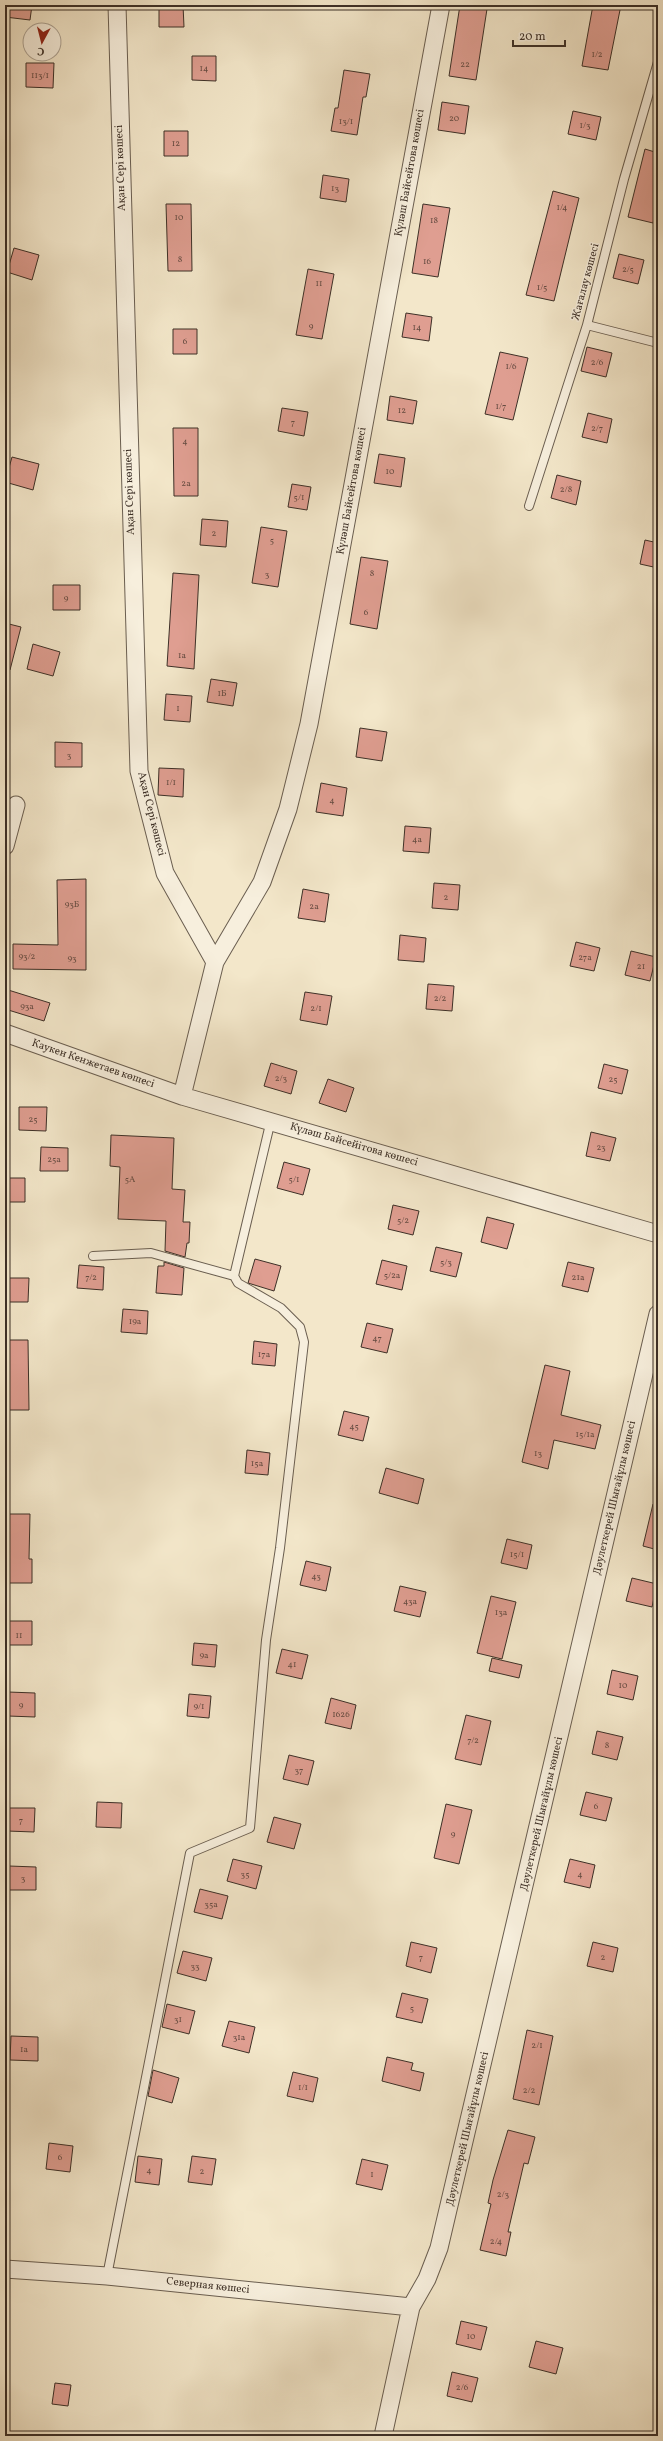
<svg xmlns="http://www.w3.org/2000/svg" width="663" height="2441" font-family="Vollkorn,serif">
  <style>
    .building { fill: #df9e91; stroke: #3d3027 }
    .lines { fill: none; stroke-linecap: round; stroke-linejoin: round }
    .service-casing { stroke: #6a5e50; stroke-width: 10 }
    .minor-casing { stroke: #6a5e50; stroke-width: 19 }
    .service { stroke: #f7efdd; stroke-width: 8 }
    .minor { stroke: #f7efdd; stroke-width: 17 }
    .labels { text-anchor: middle; dominant-baseline: central; stroke-width: 3; stroke-linejoin: round; paint-order: stroke }
    .number-label { font-size: 9px; fill: #664c42 }
    .street-label { font-size: 11px; fill: #3d3027; stroke: #f7efdd }
  </style>
  <rect width="100%" height="100%" fill="#f3e7ca"/>
  <filter id="stains"><feTurbulence type="fractalNoise" baseFrequency=".005" numOctaves="4"/><feColorMatrix values="0 0 0 0 .2 0 0 0 0 .09 0 0 0 0 .02 0 0 0 .5 -.17"/></filter>
  <radialGradient id="worn" r=".72"><stop offset=".6" stop-color="#630" stop-opacity="0"/><stop offset="1" stop-color="#630" stop-opacity=".3"/></radialGradient>
  <path class="building" d="M5 5H32L30 20 5 17Z
    M159 5H183L184 27H159Z
    M460 5 487 9 476 80 449 76Z
    M593 5H621L608 70 582 66Z
    M192 56H216V81L192 80Z
    M26 63H54L53 88 26 87Z
    M344 70 370 74 366 97H363L357 135 331 131 335 108H338Z
    M442 102 469 106 465 134 438 130Z
    M573 111 601 117 596 140 568 134Z
    M164 131H188V156H164Z
    M645 149 658 153V203L653 223 628 217Z
    M323 175 349 179 346 202 320 198Z
    M553 191 579 198 554 301 526 295Z
    M166 204H191L192 271H168Z
    M423 204 450 208 438 277 412 273Z
    M14 248 39 255 32 280 7 272Z
    M619 254 644 260 638 284 613 278Z
    M308 269 334 274 322 339 296 335Z
    M406 313 432 317 429 341 402 337Z
    M173 329H197V354H173Z
    M587 347 612 353 606 377 581 371Z
    M500 352 528 358 513 420 485 414Z
    M390 396 417 401 413 424 387 420Z
    M282 408 308 412 304 436 278 431Z
    M588 413 612 419 607 443 582 437Z
    M173 428H198V496H174Z
    M379 454 405 458 401 487 374 483Z
    M12 457 39 464 33 490 5 482Z
    M557 475 581 481 576 505 551 498Z
    M292 484 311 487 307 510 288 507Z
    M202 519 228 521 226 547 200 545Z
    M261 527 287 531 278 587 252 583Z
    M645 540 658 543V568L640 564Z
    M361 557 388 561 377 629 350 624Z
    M173 573 199 575 194 669 167 666Z
    M53 585H80V610H53Z
    M5 623 21 627 10 670 5 669Z
    M33 644 60 652 53 676 27 669Z
    M211 679 237 683 233 706 207 702Z
    M166 694 192 696 190 722 164 720Z
    M360 728 387 732 382 761 356 757Z
    M55 742 82 743V767H55Z
    M159 768 184 769 183 797 158 795Z
    M321 783 347 788 343 816 316 812Z
    M405 826 431 828 429 853 403 851Z
    M86 879V970L13 969V944L58 945 57 880Z
    M434 883 460 885 458 910 432 908Z
    M303 889 329 894 325 922 298 918Z
    M400 935 426 938 424 962 398 960Z
    M576 942 600 948 594 971 570 966Z
    M631 951 656 957 650 981 625 975Z
    M428 984 454 986 452 1011 426 1009Z
    M5 989 50 1003 44 1021 5 1009Z
    M305 992 332 996 327 1025 300 1020Z
    M271 1063 297 1071 291 1094 264 1086Z
    M604 1064 628 1070 622 1094 598 1088Z
    M328 1079 354 1088 346 1112 319 1103Z
    M19 1107H47L46 1131 19 1130Z
    M591 1132 616 1138 610 1161 586 1156Z
    M111 1135 174 1138 172 1189 185 1190 183 1222H190L189 1243H187L185 1257 165 1251 166 1221 118 1219 120 1167 110 1166Z
    M41 1147 68 1148V1171H40Z
    M284 1162 310 1169 303 1195 277 1188Z
    M5 1178H25V1202H5Z
    M393 1205 419 1211 413 1235 388 1229Z
    M487 1217 514 1224 507 1249 481 1242Z
    M436 1247 462 1253 456 1277 430 1271Z
    M255 1259 281 1266 274 1291 248 1283Z
    M382 1260 407 1266 402 1290 376 1284Z
    M164 1262 184 1268 182 1295 156 1293 158 1266H164Z
    M568 1262 594 1268 588 1292 562 1286Z
    M79 1265 104 1267 103 1290 77 1288Z
    M5 1278H29L28 1302H5Z
    M123 1309 148 1311 147 1334 121 1332Z
    M367 1323 393 1329 387 1353 361 1347Z
    M5 1340H28L29 1410H5Z
    M254 1341 277 1344 275 1366 252 1364Z
    M545 1365 570 1371 561 1415 601 1425 595 1449 554 1440 548 1469 522 1462Z
    M344 1411 369 1417 363 1441 338 1435Z
    M247 1450 270 1453 268 1475 245 1473Z
    M386 1468 424 1479 418 1504 379 1493Z
    M653 1504 658 1505V1550L643 1546Z
    M5 1514H30L29 1559H32V1583H5Z
    M507 1539 532 1545 527 1569 501 1563Z
    M306 1561 331 1567 326 1591 300 1585Z
    M632 1578 657 1584 652 1607 626 1601Z
    M400 1586 426 1592 420 1617 394 1611Z
    M491 1596 516 1602 502 1659 477 1653Z
    M5 1621H32V1645H5Z
    M194 1643 217 1645 215 1667 192 1665Z
    M282 1649 308 1655 302 1679 276 1673Z
    M492 1658 522 1665 519 1678 489 1671Z
    M612 1670 638 1676 633 1700 607 1694Z
    M8 1692 35 1693V1717L8 1716Z
    M189 1694 211 1696 209 1718 187 1716Z
    M331 1698 356 1705 351 1729 325 1723Z
    M466 1715 491 1721 481 1765 455 1759Z
    M597 1731 623 1737 617 1760 592 1754Z
    M289 1755 314 1761 308 1785 283 1779Z
    M586 1792 612 1798 606 1821 580 1815Z
    M97 1802 122 1803 121 1828 96 1827Z
    M446 1804 472 1810 459 1864 434 1858Z
    M7 1808H35L34 1832 7 1831Z
    M274 1817 301 1824 294 1849 267 1842Z
    M233 1859 262 1866 256 1889 227 1881Z
    M570 1859 595 1865 590 1888 564 1882Z
    M9 1866 36 1867V1890H9Z
    M200 1889 228 1896 222 1919 194 1912Z
    M411 1942 437 1948 431 1973 406 1966Z
    M593 1942 618 1948 613 1972 587 1966Z
    M183 1951 212 1958 206 1981 177 1973Z
    M402 1993 428 1999 422 2023 396 2017Z
    M167 2004 195 2011 189 2034 162 2027Z
    M229 2021 255 2027 249 2053 222 2046Z
    M527 2030 553 2036 539 2105 513 2099Z
    M11 2036 38 2037V2061L10 2060Z
    M387 2057 413 2063 411 2070 424 2073 420 2091 382 2081Z
    M153 2070 179 2078 172 2103 148 2096Z
    M293 2072 318 2078 313 2102 287 2096Z
    M508 2130 535 2137 528 2164 524 2163 508 2232H511L506 2256 480 2250 491 2204 488 2203 493 2180Z
    M49 2143 73 2146 70 2172 46 2169Z
    M138 2156 162 2159 159 2185 135 2182Z
    M192 2156 216 2159 212 2185 188 2182Z
    M362 2159 388 2165 382 2190 356 2184Z
    M461 2321 487 2327 481 2350 456 2344Z
    M536 2341 563 2348 556 2374 529 2367Z
    M452 2372 478 2378 472 2402 447 2396Z
    M55 2383 71 2385 68 2406 52 2404Z"/>
  <g class="lines">
    <g class="service-casing">
      <path id="service" d="M587 325 658 343
        M529 506 587 325 624 179 658 62
        M93 1256 151 1253 234 1276 238 1283 281 1308 300 1327 304 1342 280 1548 266 1640 250 1828 190 1853 107 2276
        M234 1276 271 1120"/>
    </g>
    <g class="minor-casing">
      <path id="minor" d="M117 5 139 771 165 873 215 962
        M441 5 309 724 288 809 262 882 215 962 182 1096 658 1234
        M5 846 16 805
        M5 1033 182 1096
        M5 2269 107 2276 411 2307
        M383 2436 411 2307 427 2279 439 2248 658 1314"/>
    </g>
    <use href="#service" class="service"/>
    <use href="#minor" class="minor"/>
  </g>
  <g class="labels">
    <g class="number-label">
      <text x="597" y="54">1/2</text>
      <text x="465" y="64">22</text>
      <text x="204" y="68">14</text>
      <text x="40" y="75">113/1</text>
      <text x="454" y="118">20</text>
      <text x="346" y="121">13/1</text>
      <text x="585" y="125">1/3</text>
      <text x="176" y="143">12</text>
      <text x="335" y="188">13</text>
      <text x="562" y="207">1/4</text>
      <text x="179" y="217">10</text>
      <text x="434" y="220">18</text>
      <text x="180" y="259">8</text>
      <text x="427" y="261">16</text>
      <text x="628" y="269">2/5</text>
      <text x="319" y="283">11</text>
      <text x="542" y="287">1/5</text>
      <text x="311" y="326">9</text>
      <text x="417" y="327">14</text>
      <text x="185" y="341">6</text>
      <text x="597" y="362">2/6</text>
      <text x="511" y="366">1/6</text>
      <text x="501" y="406">1/7</text>
      <text x="402" y="410">12</text>
      <text x="293" y="422">7</text>
      <text x="597" y="428">2/7</text>
      <text x="185" y="441">4</text>
      <text x="390" y="471">10</text>
      <text x="186" y="483">2а</text>
      <text x="566" y="489">2/8</text>
      <text x="299" y="497">5/1</text>
      <text x="214" y="533">2</text>
      <text x="272" y="540">5</text>
      <text x="372" y="573">8</text>
      <text x="267" y="574">3</text>
      <text x="66" y="598">9</text>
      <text x="366" y="612">6</text>
      <text x="182" y="655">1а</text>
      <text x="222" y="693">1Б</text>
      <text x="178" y="708">1</text>
      <text x="69" y="755">3</text>
      <text x="171" y="782">1/1</text>
      <text x="332" y="800">4</text>
      <text x="417" y="839">4а</text>
      <text x="446" y="897">2</text>
      <text x="72" y="904">93Б</text>
      <text x="314" y="906">2а</text>
      <text x="27" y="956">93/2</text>
      <text x="585" y="957">27а</text>
      <text x="72" y="958">93</text>
      <text x="641" y="966">21</text>
      <text x="440" y="998">2/2</text>
      <text x="27" y="1006">93а</text>
      <text x="316" y="1008">2/1</text>
      <text x="281" y="1078">2/3</text>
      <text x="613" y="1079">25</text>
      <text x="33" y="1119">25</text>
      <text x="601" y="1147">23</text>
      <text x="54" y="1159">25а</text>
      <text x="130" y="1179">5А</text>
      <text x="294" y="1179">5/1</text>
      <text x="403" y="1220">5/2</text>
      <text x="446" y="1262">5/3</text>
      <text x="392" y="1275">5/2а</text>
      <text x="91" y="1277">7/2</text>
      <text x="578" y="1277">21а</text>
      <text x="135" y="1321">19а</text>
      <text x="377" y="1338">47</text>
      <text x="264" y="1354">17а</text>
      <text x="354" y="1426">45</text>
      <text x="585" y="1434">15/1а</text>
      <text x="538" y="1453">13</text>
      <text x="257" y="1463">15а</text>
      <text x="517" y="1554">15/1</text>
      <text x="316" y="1576">43</text>
      <text x="410" y="1601">43а</text>
      <text x="501" y="1612">13а</text>
      <text x="19" y="1635">11</text>
      <text x="204" y="1655">9а</text>
      <text x="292" y="1664">41</text>
      <text x="623" y="1685">10</text>
      <text x="21" y="1705">9</text>
      <text x="199" y="1706">9/1</text>
      <text x="341" y="1714">1626</text>
      <text x="473" y="1740">7/2</text>
      <text x="607" y="1745">8</text>
      <text x="299" y="1770">37</text>
      <text x="596" y="1806">6</text>
      <text x="21" y="1820">7</text>
      <text x="453" y="1834">9</text>
      <text x="245" y="1874">35</text>
      <text x="580" y="1874">4</text>
      <text x="23" y="1878">3</text>
      <text x="211" y="1904">35а</text>
      <text x="421" y="1957">7</text>
      <text x="603" y="1957">2</text>
      <text x="195" y="1966">33</text>
      <text x="412" y="2008">5</text>
      <text x="178" y="2019">31</text>
      <text x="239" y="2037">31а</text>
      <text x="537" y="2045">2/1</text>
      <text x="24" y="2049">1а</text>
      <text x="303" y="2087">1/1</text>
      <text x="529" y="2090">2/2</text>
      <text x="60" y="2157">6</text>
      <text x="149" y="2170">4</text>
      <text x="202" y="2171">2</text>
      <text x="372" y="2174">1</text>
      <text x="503" y="2194">2/3</text>
      <text x="496" y="2241">2/4</text>
      <text x="471" y="2336">10</text>
      <text x="462" y="2387">2/6</text>
    </g>
    <g class="street-label">
      <text transform="translate(121 168) rotate(-92)">Ақан Сері көшесі</text>
      <text transform="translate(410 173) rotate(-80)">Күләш Байсейтова көшесі</text>
      <text transform="translate(586 282) rotate(-75)">Жағалау көшесі</text>
      <text transform="translate(352 491) rotate(-80)">Күләш Байсейтова көшесі</text>
      <text transform="translate(130 492) rotate(-92)">Ақан Сері көшесі</text>
      <text transform="translate(151 814) rotate(76)">Ақан Сері көшесі</text>
      <text transform="translate(93 1064) rotate(19)">Каукен Кенжетаев көшесі</text>
      <text transform="translate(354 1145) rotate(16)">Күләш Байсейітова көшесі</text>
      <text transform="translate(615 1498) rotate(-77)">Дәулеткерей Шығайұлы көшесі</text>
      <text transform="translate(542 1814) rotate(-77)">Дәулеткерей Шығайұлы көшесі</text>
      <text transform="translate(468 2129) rotate(-77)">Дәулеткерей Шығайұлы көшесі</text>
      <text transform="translate(208 2286) rotate(6)">Северная көшесі</text>
    </g>
  </g>
  <rect width="663" height="2441" fill="none" stroke="#f3e7ca" stroke-width="20"/>
  <rect x="6" y="6" width="651" height="2429" fill="none" stroke="#3d3027" stroke-width="2"/>
  <rect x="10" y="10" width="643" height="2421" fill="none" stroke="#3d3027"/>
  <g transform="translate(42 42) rotate(187)"><circle r="19" fill="#f7efdd" stroke="#ada394"/>
  <path d="M0-3L7 15L0 10L-7 15Z" fill="#8f2418"/>
  <text y="-6" font-size="11" font-weight="bold" text-anchor="middle" fill="#3d3027">С</text>
  </g>
  <path d="M513 40v6h52v-6" fill="none" stroke="#3d3027" stroke-width="2"/>
  <text x="519" y="40" font-size="12" fill="#3d3027" stroke="#f7efdd" stroke-width="3" paint-order="stroke">20 m</text>
  <rect width="100%" height="100%" filter="url(#stains)"/>
  <rect width="100%" height="100%" fill="url(#worn)"/>
</svg>
